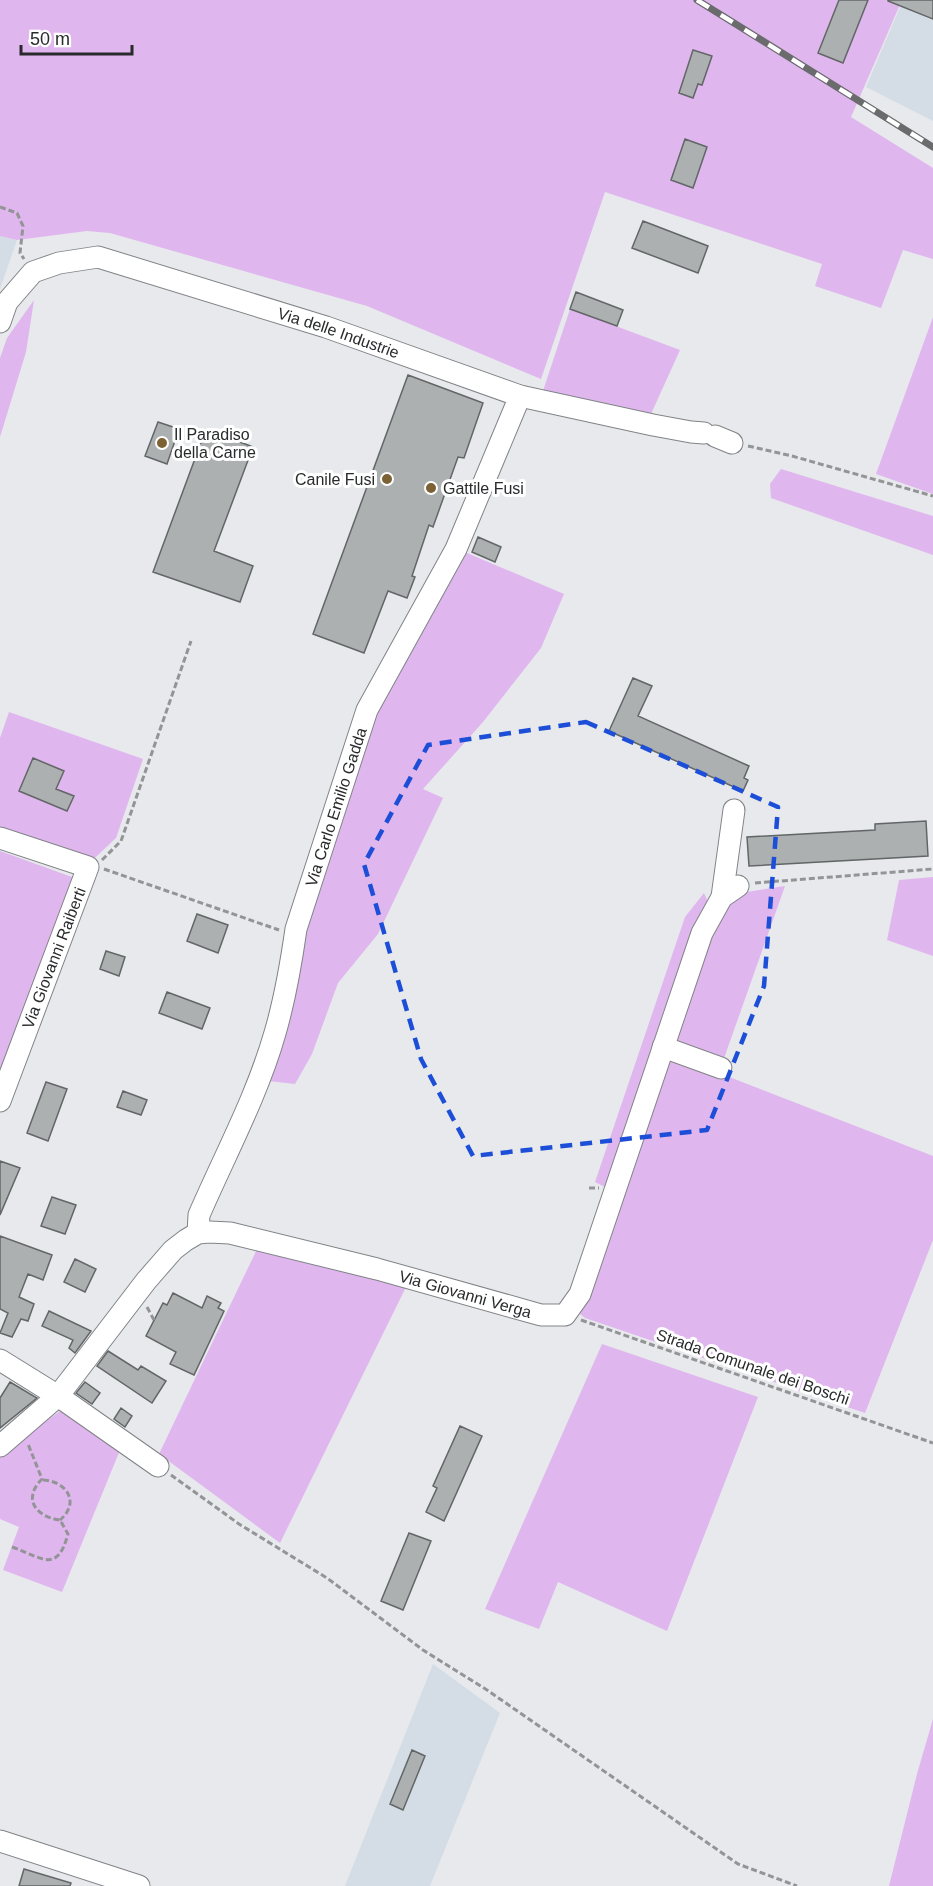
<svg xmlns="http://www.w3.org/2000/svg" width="933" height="1886" font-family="Arial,sans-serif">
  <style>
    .built { fill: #d4dde5 }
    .green { fill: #e0b6ee }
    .building { fill: #acb0b1; stroke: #626667; stroke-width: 1.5 }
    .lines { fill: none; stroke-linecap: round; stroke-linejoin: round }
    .minor-casing { stroke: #818487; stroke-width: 23 }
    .path { stroke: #939496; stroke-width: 3; stroke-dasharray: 6 3; stroke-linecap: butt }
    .minor { stroke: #fff; stroke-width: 21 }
    .rail-casing { stroke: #6a6b6d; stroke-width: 7 }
    .rail { stroke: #fff; stroke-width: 4.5; stroke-dasharray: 14; stroke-linecap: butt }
    .marked { fill: none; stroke: #1d4ed8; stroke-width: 4.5; stroke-dasharray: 12 8; stroke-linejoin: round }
    .poi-dot { fill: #7b6133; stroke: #fff; stroke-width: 2 }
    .labels { text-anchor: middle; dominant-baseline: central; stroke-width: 6; stroke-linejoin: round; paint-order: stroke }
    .street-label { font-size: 16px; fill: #292a2b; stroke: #fff }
    .poi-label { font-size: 16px; fill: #292a2b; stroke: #fff; text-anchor: start }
  </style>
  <rect width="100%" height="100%" fill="#e7e9ec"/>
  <path class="built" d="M903 0H933V121L866 87Z
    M0 236 17 240 0 289Z
    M433 1664 500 1713 430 1886H345Z"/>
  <path class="green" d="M0 0H902L851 117 933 168V259L903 250 881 308 815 286 822 264 605 192 541 379 367 306 110 233 87 231 17 240 0 236Z
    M34 300 26 352 0 437V358L7 338Z
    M570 309 680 350 651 414 543 391Z
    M933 317V494L876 474Z
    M781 469 933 516V555L771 498 770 484Z
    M460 550 564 594 541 648 483 722 423 789 443 798 378 934 338 983 312 1054 295 1084 268 1081 302 933 374 708Z
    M9 712 143 759 116 838 83 869 0 838V738Z
    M0 851 72 877 74 885 0 1078Z
    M933 877V956L887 940 899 880Z
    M785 886 722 1064 674 1046 709 937 728 901 740 893Z
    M704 893 708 902 609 1189 595 1182 685 917Z
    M670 1054 933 1156V1240L865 1413 585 1318 580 1314Z
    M258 1247 407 1285 280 1543 159 1454Z
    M602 1344 758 1397 667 1631 558 1582 539 1629 485 1609Z
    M63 1409 120 1450 62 1592 3 1570 19 1527 0 1519V1454Z
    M933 1719V1886H889L917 1774Z"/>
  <path class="building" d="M839 0H868L843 63 818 53Z
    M888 0H933V19L888 1Z
    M693 50 712 56 702 85 698 84 693 98 679 93Z
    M685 139 707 147 693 188 671 180Z
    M643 221 708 246 698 273 632 248Z
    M576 292 623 310 617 326 570 309Z
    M408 375 483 403 464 458 458 457 433 527 429 525 412 576 415 577 407 598 388 591 364 653 313 634Z
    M158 422 179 429 167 464 145 456Z
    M206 429 253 447 214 551 253 566 240 602 153 572Z
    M478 537 501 547 495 562 472 552Z
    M633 678 652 686 638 716 749 766 744 778 748 780 743 791 609 731Z
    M33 758 64 771 56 789 74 796 67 811 19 791Z
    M926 821 928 856 749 866 747 837 875 830V824Z
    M197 914 228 925 218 953 187 941Z
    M106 951 125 957 119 976 100 969Z
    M167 992 210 1008 202 1029 159 1013Z
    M46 1082 67 1089 48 1141 27 1133Z
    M123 1091 147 1100 141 1115 117 1107Z
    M0 1161 20 1168 0 1215Z
    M52 1197 76 1205 65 1234 41 1226Z
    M0 1236 52 1255 43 1280 28 1274 19 1297 34 1304 28 1321 21 1319 12 1337 0 1333 8 1313 0 1309Z
    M75 1259 96 1269 85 1292 64 1282Z
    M173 1293 202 1308 207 1296 221 1303 218 1308 224 1311 194 1375 170 1364 176 1352 146 1336 163 1303 167 1305Z
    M49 1311 91 1331 75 1353 69 1348 73 1340 42 1326Z
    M108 1351 138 1370 141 1366 166 1381 152 1403 97 1366Z
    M10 1382 37 1398 0 1428V1398Z
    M85 1382 100 1393 92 1404 76 1393Z
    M121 1408 132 1416 125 1427 114 1419Z
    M460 1426 482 1436 444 1521 426 1512 437 1488 433 1486Z
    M409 1533 431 1541 403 1610 381 1601Z
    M412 1750 425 1756 403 1810 390 1804Z
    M24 1869 71 1883 70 1886H19Z"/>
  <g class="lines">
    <g class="minor-casing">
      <g id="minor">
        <path id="s1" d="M0 322 7 302 33 272 59 263 98 257 326 327 520 396 653 425 691 432 704 433"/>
        <path d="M715 436 732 443"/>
        <path d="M0 838 88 867 0 1101"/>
        <path d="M722 897 734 810"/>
        <path d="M663 1047 721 1068"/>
        <path id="s2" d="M198 1233 199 1215C225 1155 257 1096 275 1033 285 999 291 964 296 929L367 710 456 549 520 396"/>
        <path d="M0 1360 58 1396 158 1466"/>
        <path id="s3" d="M0 1446 58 1396 146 1281 173 1250 186 1240 198 1233 209 1232 230 1233 377 1269 541 1315H565L580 1294 702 933 722 897 738 886"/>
        <path d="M0 1841 139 1886"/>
      </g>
    </g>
    <path class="path" d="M0 207 17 213 23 226 20 253 24 259
      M748 446 792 456 933 496
      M102 860 121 841 191 641
      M104 869 279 930
      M755 883 933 869
      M589 1188H599
      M147 1307 154 1320
      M581 1320 933 1443
      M171 1475 239 1524 327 1578 423 1650 487 1690 738 1864 797 1886
      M43 1480C66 1481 81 1502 60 1520
      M12 1547C43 1558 57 1574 68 1534L60 1520C36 1517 22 1499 42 1479L28 1444"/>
    <use href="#minor" class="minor"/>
    <g class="rail-casing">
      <path id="rail" d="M697 0 933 147"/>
    </g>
    <use href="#rail" class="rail"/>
  </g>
  <path class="marked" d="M586 722 778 807 764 986 707 1130 473 1156 421 1059 364 864 428 745Z"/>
  <g class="poi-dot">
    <circle cx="162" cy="443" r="6"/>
    <circle cx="387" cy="479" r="6"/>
    <circle cx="431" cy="488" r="6"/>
  </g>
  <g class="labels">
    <g class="street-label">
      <text stroke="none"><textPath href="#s1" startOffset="380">Via delle Industrie</textPath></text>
      <text stroke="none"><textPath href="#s2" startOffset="450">Via Carlo Emilio Gadda</textPath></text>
      <text transform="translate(54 958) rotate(-69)">Via Giovanni Raiberti</text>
      <text stroke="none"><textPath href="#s3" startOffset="568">Via Giovanni Verga</textPath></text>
      <text transform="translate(753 1367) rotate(19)">Strada Comunale dei Boschi</text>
    </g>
    <g class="poi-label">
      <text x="174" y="434">Il Paradiso<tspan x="174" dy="18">della Carne</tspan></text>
      <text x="375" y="479" text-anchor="end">Canile Fusi</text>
      <text x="443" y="488">Gattile Fusi</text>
    </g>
  </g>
  <path d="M21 45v9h111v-9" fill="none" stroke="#292a2b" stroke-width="3"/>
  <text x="30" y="45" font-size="18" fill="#292a2b" stroke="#ffffff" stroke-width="4.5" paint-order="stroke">50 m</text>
</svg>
